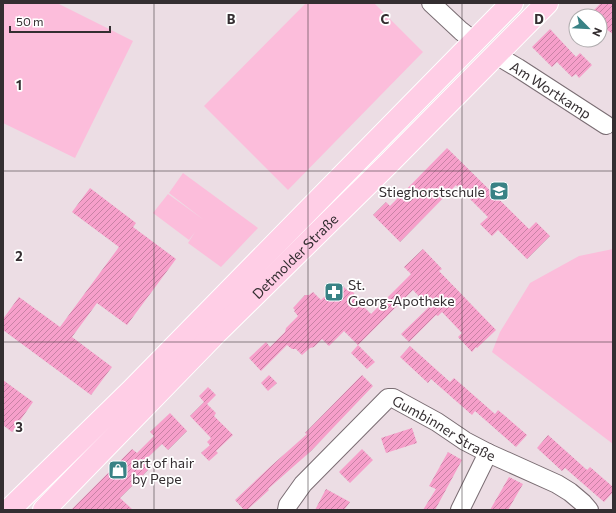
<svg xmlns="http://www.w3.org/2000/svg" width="616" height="513" font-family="Commissioner,sans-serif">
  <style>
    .pitch { fill: #fcbddb }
    .building { fill: url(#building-hatch) }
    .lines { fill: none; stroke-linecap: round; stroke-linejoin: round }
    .minor-casing { stroke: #7a6d73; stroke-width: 20 }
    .major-casing { stroke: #fff; stroke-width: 24 }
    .minor { stroke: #fff; stroke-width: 18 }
    .major { stroke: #ffcee6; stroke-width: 22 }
    .grid { fill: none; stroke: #342e31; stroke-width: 1; stroke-opacity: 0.55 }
    .labels { text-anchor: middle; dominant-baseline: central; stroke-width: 3.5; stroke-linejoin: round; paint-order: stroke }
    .street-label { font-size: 14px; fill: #342e31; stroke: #fff }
    .poi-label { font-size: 14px; fill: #342e31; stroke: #fff; text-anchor: start }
    .grid-label { font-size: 13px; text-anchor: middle; font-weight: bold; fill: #342e31; stroke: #fff; stroke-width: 3.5; stroke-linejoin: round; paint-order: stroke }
  </style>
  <defs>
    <pattern id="building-hatch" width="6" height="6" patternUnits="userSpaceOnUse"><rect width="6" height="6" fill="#f69fca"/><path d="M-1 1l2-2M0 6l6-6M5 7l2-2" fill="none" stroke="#c882a5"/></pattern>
  </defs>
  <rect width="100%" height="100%" fill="#ecdde4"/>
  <path class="pitch" d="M3 3H57L133 41 75 158 3 123Z
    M306 3H374L423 52 288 190 204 106Z
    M183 173 258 228 221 267 188 243 195 232 189 240 153 213 168 194 204 220 169 193Z
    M613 249V444L492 352 500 332 530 283 579 256Z"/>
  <path class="building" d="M601 3H613V34L600 25V16H588Z
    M550 29 576 57 580 53 592 65 579 78 576 74 572 77 557 62 552 67 532 47Z
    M447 148 529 229 536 222 550 236 527 259 498 230 492 236 480 224 488 217 456 185 400 242 373 215 386 202 390 206Z
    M90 188 136 223 133 227 176 259 127 325 97 303 72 337 112 367 91 395 3 330V319L19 297 60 327 119 247 72 212Z
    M423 249 442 269 439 271 496 330 477 348 476 347 472 352 458 337 462 333 442 312 438 316 436 315 409 342 401 334 429 307 413 290 358 345 344 331 329 346 322 339 314 347 310 348 302 355 296 349H292L287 345 261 371 249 358 266 342 270 347 285 332 286 328 298 316 294 311 295 310 293 308 305 295H309L313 292 321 300 333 288 337 287 341 284 347 290H351L354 293 355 298 371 314 411 274 404 267Z
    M358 345 375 362 367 369 351 353Z
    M410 346 450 382 454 378 495 414 498 410 527 435 516 447 475 411 472 415 431 379 428 383 400 357Z
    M269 375 277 383 268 391 261 383Z
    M362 375 373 386 311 451 268 489 269 490 247 510H244L235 500 270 467 307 434 305 433Z
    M3 380 33 402 12 432 3 425Z
    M208 387 216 395 207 404 216 413 214 416 233 435 216 451 218 453 209 461 201 453 210 445 207 442 211 438 190 416 204 402 199 396Z
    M170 413 187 431 168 450 162 444 144 461 151 467 120 498 133 510H71L132 449 137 453 154 436 150 432Z
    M412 428 417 443 386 453 381 438Z
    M548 435 587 470 590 467 613 487V492L604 502 565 468 562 471 537 448Z
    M362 449 373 460 350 483 339 472Z
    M448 452 462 460 435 510H423L436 489 429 486Z
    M509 477 523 484 508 510H490Z
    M326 489 350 502 344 510H315Z"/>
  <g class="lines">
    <g class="minor-casing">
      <g id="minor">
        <path d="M431 3 461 31 474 41"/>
        <path id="s1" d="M496 55 518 68 606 125"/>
        <path id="s2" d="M287 510 288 505 303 484 388 398H393L437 422 465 441 488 453 557 484 570 492 583 503 589 510"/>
        <path d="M460 510 488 453"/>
      </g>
    </g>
    <g class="major-casing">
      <g id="major">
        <path d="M9 510 132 390 512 3"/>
        <path id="s3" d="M44 510 216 333 389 163 547 3"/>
      </g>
    </g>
    <use href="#minor" class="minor"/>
    <use href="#major" class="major"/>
  </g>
  <path class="grid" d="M154 3V510M308 3V510M462 3V510M3 171H613M3 342H613"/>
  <defs>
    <g id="school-square" transform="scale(1)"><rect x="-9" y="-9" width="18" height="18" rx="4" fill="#398285" stroke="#fff"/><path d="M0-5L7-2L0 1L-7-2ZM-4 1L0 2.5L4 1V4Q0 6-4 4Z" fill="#fff"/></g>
    <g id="pharmacy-square" transform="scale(1)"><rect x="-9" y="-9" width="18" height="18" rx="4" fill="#398285" stroke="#fff"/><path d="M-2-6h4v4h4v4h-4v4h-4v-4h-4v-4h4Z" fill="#fff"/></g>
    <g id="shop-square" transform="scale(1)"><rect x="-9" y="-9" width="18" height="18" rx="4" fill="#398285" stroke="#fff"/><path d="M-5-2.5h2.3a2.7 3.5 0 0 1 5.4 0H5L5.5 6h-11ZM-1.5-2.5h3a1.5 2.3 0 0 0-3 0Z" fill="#fff"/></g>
  </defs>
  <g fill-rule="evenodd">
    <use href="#school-square" x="499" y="191"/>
    <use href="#pharmacy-square" x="334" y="292"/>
    <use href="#shop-square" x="118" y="470"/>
  </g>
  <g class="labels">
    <g class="street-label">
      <text stroke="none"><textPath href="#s1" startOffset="65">Am Wortkamp</textPath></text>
      <text stroke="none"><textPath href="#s3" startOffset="357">Detmolder Straße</textPath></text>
      <text stroke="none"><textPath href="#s2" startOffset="216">Gumbinner Straße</textPath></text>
    </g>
    <g class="poi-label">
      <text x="485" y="191" text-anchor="end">Stieghorstschule</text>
      <text x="348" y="284">St.<tspan x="348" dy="16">Georg-Apotheke</tspan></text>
      <text x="132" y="462">art of hair<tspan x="132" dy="16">by Pepe</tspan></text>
    </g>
  </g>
  <g class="grid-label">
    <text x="231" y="24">B</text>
    <text x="385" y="24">C</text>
    <text x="539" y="24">D</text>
    <text x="19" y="90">1</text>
    <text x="19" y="261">2</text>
    <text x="19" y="432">3</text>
  </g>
  <rect width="616" height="513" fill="none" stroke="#342e31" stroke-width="8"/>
  <g transform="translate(588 28) rotate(114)"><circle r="19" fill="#ffffff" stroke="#aeabad"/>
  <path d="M0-3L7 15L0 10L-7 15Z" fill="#398285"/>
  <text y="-6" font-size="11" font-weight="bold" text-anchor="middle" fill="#342e31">N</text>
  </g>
  <path d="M10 26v6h100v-6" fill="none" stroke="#342e31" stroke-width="2"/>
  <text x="16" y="26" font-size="12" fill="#342e31" stroke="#ffffff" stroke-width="3" paint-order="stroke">50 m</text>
</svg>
